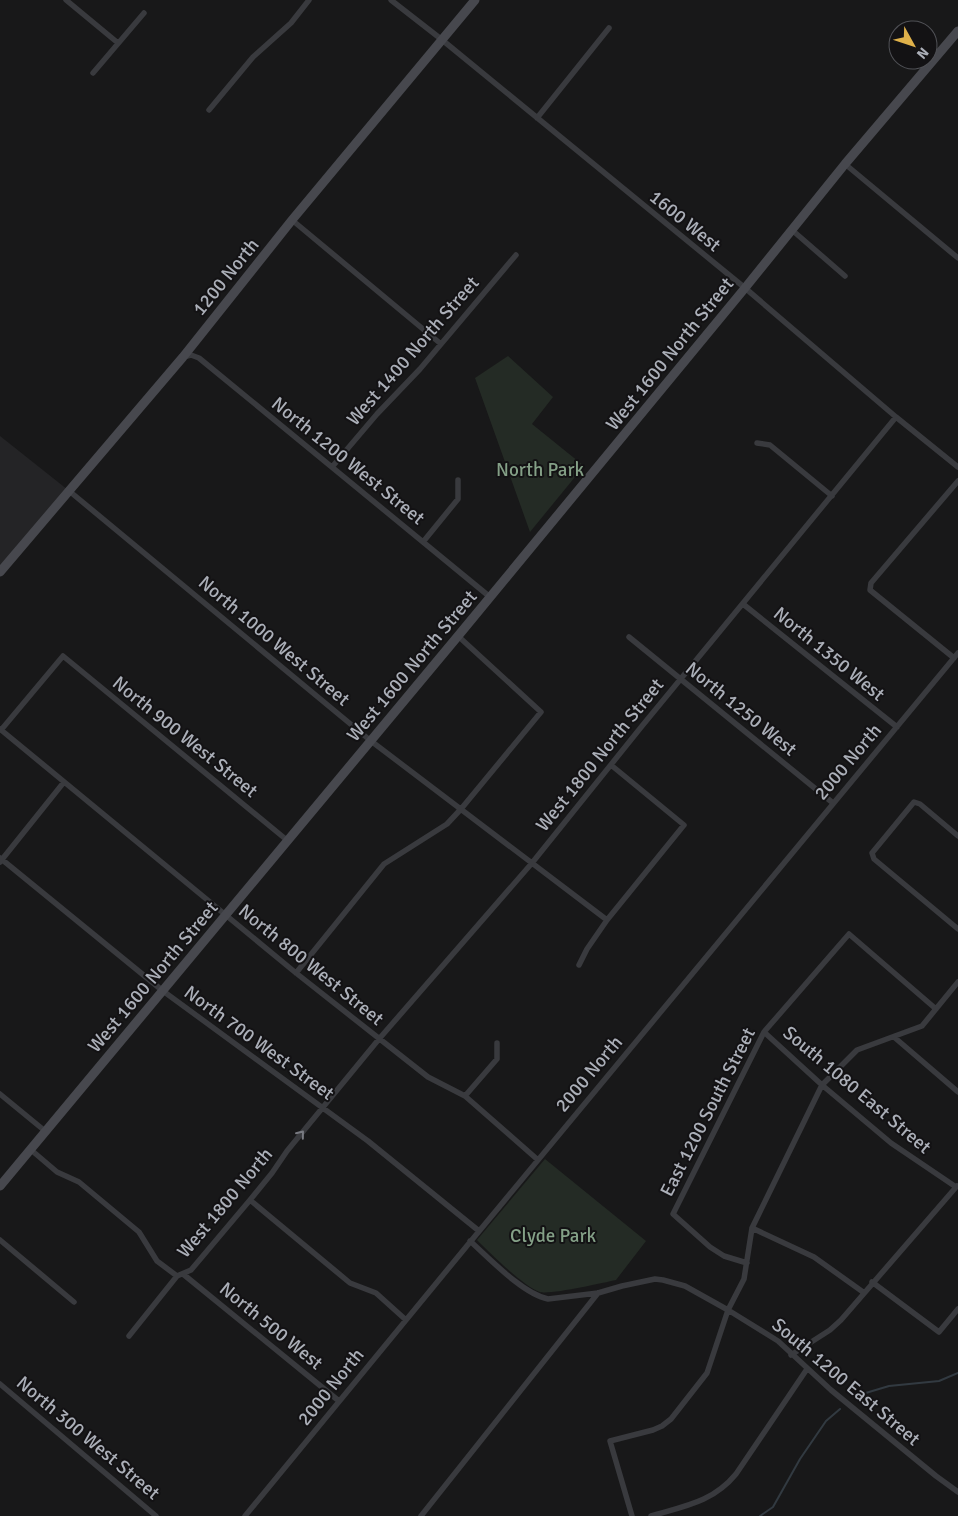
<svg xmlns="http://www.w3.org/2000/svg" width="958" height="1516" font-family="Signika,sans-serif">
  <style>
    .built { fill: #242426 }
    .green { fill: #242b25 }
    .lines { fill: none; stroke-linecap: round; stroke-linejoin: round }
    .stream { stroke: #323a41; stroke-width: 2 }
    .street { stroke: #393a3e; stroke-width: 5.5 }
    .secondary { stroke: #47484e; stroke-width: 9 }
    .oneway { stroke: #787a81 }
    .labels { text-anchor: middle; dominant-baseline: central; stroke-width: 4; stroke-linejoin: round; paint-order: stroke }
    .street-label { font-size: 19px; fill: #abafb8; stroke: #131214 }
    .park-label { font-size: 19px; fill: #84a087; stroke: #131214 }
  </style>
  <rect width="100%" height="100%" fill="#181819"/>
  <path class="built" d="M0 436 68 490 0 572Z"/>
  <path class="green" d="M508 356 553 397 532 424 584 466 530 532 475 378Z
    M545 1159 646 1241 616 1280C602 1283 550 1295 540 1292 524 1287 490 1253 477 1240Z"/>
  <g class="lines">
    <path class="stream" d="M859 1395 889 1386 939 1381 958 1373
      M760 1516 773 1507 800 1459 826 1421 840 1409"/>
    <path class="street" d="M66 0 118 43
      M391 0 441 39 745 288 896 417 958 467
      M93 73 144 13
      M209 110 253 57 291 23 309 0
      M537 118 609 28
      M845 164 958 258
      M292 220 441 344
      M792 230 845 276
      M183 357 191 355 199 358 490 597
      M757 443 770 445 832 496
      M332 467 377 414 420 369 516 255
      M68 490 371 741 607 920
      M423 542 458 499V480
      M743 604 897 727
      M629 637 833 803
      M954 658 870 590 871 583 958 481
      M0 729 296 973 428 1077 465 1096 538 1160
      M1 730 63 656 288 841
      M958 836 920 804 914 802 872 853 874 859 958 929
      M0 858 163 991 368 1141 479 1231
      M0 862 64 782
      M579 965 587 949 607 920 684 825 611 765
      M296 973 384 864 447 824 461 809 541 712 458 636
      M764 1032 822 1085 891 1143 956 1187
      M894 1037 958 1092
      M0 1094 45 1131
      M465 1096 497 1059V1043
      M30 1149 57 1172 79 1182 139 1232 157 1261 177 1276
      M250 1200 350 1283 376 1293 406 1320
      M752 1228 814 1257 863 1292
      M0 1240 74 1302
      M470 1241C490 1259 523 1294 548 1299L598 1293 622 1286 655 1279 663 1280 685 1286 728 1310 778 1341 831 1390 936 1476 958 1492
      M747 1263 724 1256 710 1247 673 1214 764 1032 849 934 936 1009
      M183 1274 339 1401
      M872 1282 939 1332 958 1309
      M129 1336 177 1276 191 1270 250 1200 272 1173 287 1151 379 1039 532 863 642 726 896 417
      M791 1355 830 1330 841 1320 957 1186
      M0 1384 156 1516
      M245 1516 466 1247 958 653
      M421 1516 598 1293
      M632 1516 610 1441 653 1430 662 1426 671 1419 707 1373 728 1310 744 1279 752 1228 822 1085 857 1050 922 1026 958 982
      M651 1516C685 1506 713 1502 736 1474L807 1369"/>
    <path class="secondary" d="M0 572 183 357 292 220 475 0
      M0 1186 458 636 745 288 845 164 958 31"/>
  </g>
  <defs><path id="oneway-chevron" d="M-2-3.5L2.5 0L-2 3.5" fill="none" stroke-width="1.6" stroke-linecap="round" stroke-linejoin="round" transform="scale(1.25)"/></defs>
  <use class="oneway" href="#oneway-chevron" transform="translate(301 1134) rotate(-51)"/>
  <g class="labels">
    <g class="street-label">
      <text transform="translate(685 221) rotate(39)">1600 West</text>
      <text transform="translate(226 277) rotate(-51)">1200 North</text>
      <text transform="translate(413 351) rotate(-49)">West 1400 North Street</text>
      <text transform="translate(670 354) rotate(-51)">West 1600 North Street</text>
      <text transform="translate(348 461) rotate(39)">North 1200 West Street</text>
      <text transform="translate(274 641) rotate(40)">North 1000 West Street</text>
      <text transform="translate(829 654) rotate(39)">North 1350 West</text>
      <text transform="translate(412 666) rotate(-50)">West 1600 North Street</text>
      <text transform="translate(741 709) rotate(39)">North 1250 West</text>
      <text transform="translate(185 737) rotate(39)">North 900 West Street</text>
      <text transform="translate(600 755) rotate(-51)">West 1800 North Street</text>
      <text transform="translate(848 762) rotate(-50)">2000 North</text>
      <text transform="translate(311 965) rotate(39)">North 800 West Street</text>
      <text transform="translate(153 977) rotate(-50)">West 1600 North Street</text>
      <text transform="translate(259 1043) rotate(36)">North 700 West Street</text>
      <text transform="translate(589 1074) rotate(-50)">2000 North</text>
      <text transform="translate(857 1090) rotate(40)">South 1080 East Street</text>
      <text transform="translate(708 1112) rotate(-63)">East 1200 South Street</text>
      <text transform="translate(225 1203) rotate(-50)">West 1800 North</text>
      <text transform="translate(271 1326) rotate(39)">North 500 West</text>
      <text transform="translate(846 1382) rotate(40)">South 1200 East Street</text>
      <text transform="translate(331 1387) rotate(-51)">2000 North</text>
      <text transform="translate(88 1438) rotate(40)">North 300 West Street</text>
    </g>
    <g class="park-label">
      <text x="540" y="470">North Park</text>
      <text x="553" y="1236">Clyde Park</text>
    </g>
  </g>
  <g transform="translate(913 45) rotate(130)"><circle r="24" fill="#131214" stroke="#505156"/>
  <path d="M0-4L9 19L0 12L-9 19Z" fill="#dfb14a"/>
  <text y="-8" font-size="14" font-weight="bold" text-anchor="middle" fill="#abafb8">N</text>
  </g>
</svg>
